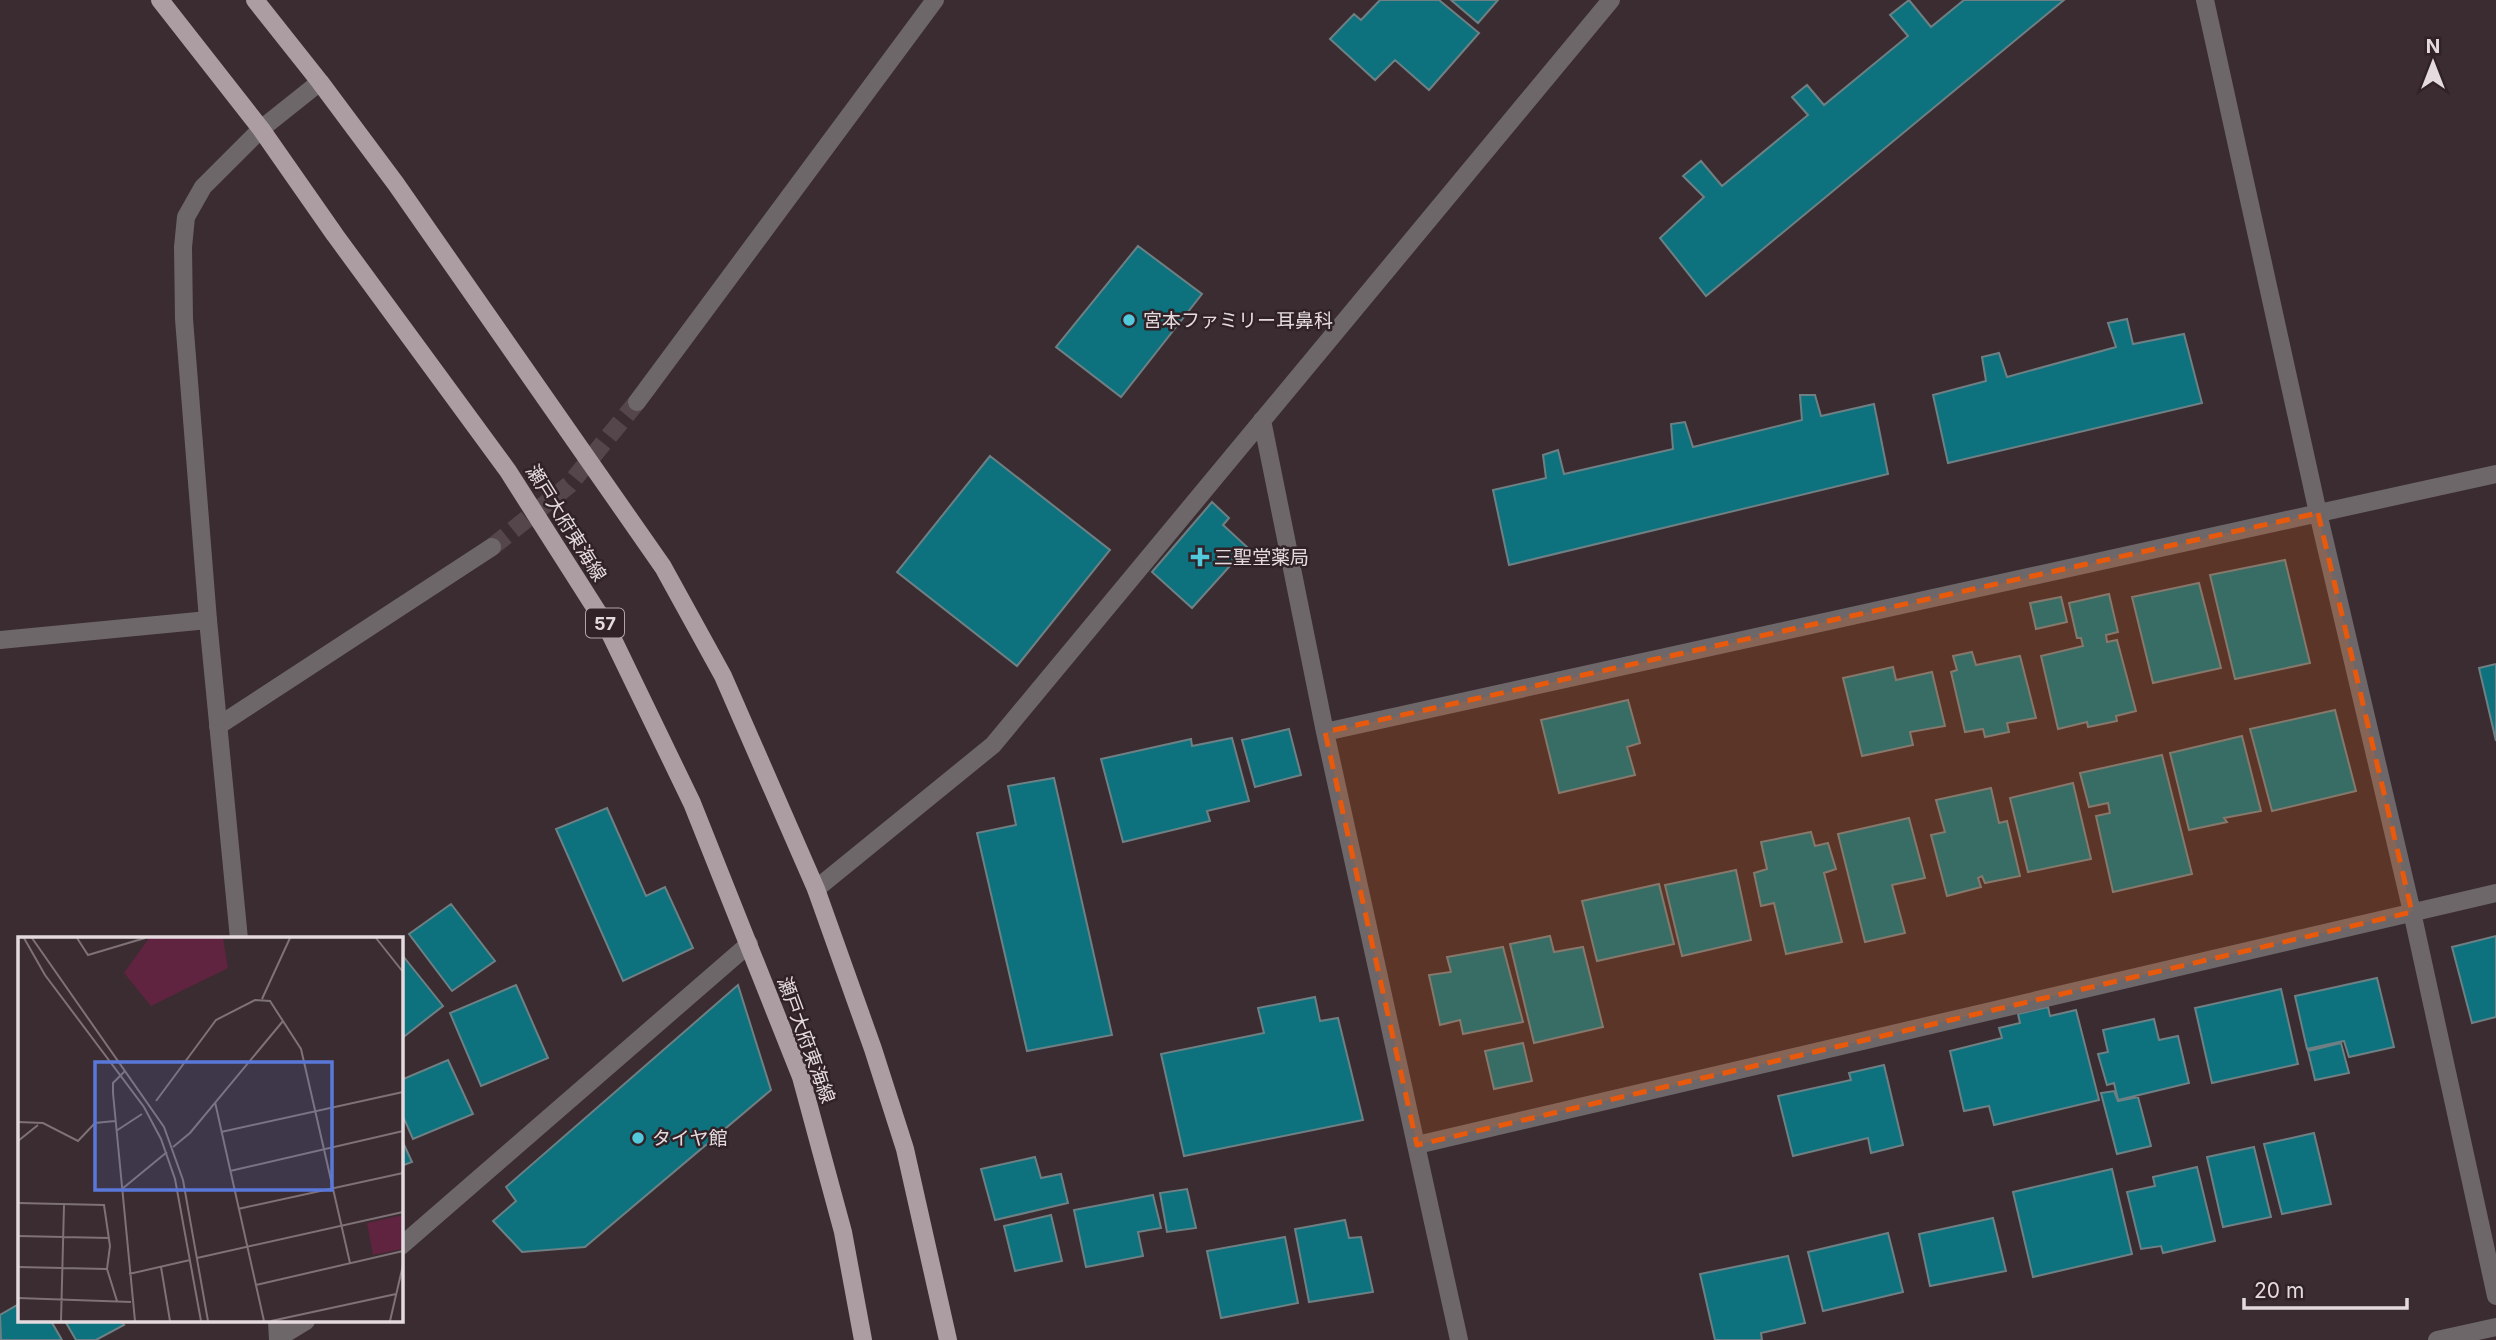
<svg xmlns="http://www.w3.org/2000/svg" width="2496" height="1340" font-family="Inter,'Noto Sans JP',sans-serif">
  <style>
    .building { fill: #0d727e; stroke: #6e8084; stroke-width: 2 }
    .lines { fill: none; stroke-linecap: round; stroke-linejoin: round }
    .minor-tunnel { stroke: #54464b; stroke-width: 18; stroke-dasharray: 18 9; stroke-linecap: butt }
    .minor { stroke: #6e676a; stroke-width: 18 }
    .tertiary { stroke: #6e676a; stroke-width: 18 }
    .primary { stroke: #ab9da2; stroke-width: 18 }
    .marked { fill: #e8590c; fill-opacity: 0.2; stroke: #e8590c; stroke-width: 5; stroke-dasharray: 14 9; stroke-linejoin: round }
    .poi-dot { fill: #53cadc; stroke: #302227; stroke-width: 2.5 }
    .labels { text-anchor: middle; dominant-baseline: central; stroke-width: 5; stroke-linejoin: round; paint-order: stroke }
    .shield { fill: #302227; stroke: #afa4a8; stroke-width: 2 }
    .shield-label { font-size: 18px; font-weight: bold; fill: #e5dbdf }
    .poi-label { font-size: 19px; fill: #e5dbdf; stroke: #302227; text-anchor: start }
    .street-label { font-size: 19px; fill: #e5dbdf; stroke: #302227 }
    .inset-road { fill: none; stroke: #7e7277; stroke-width: 2 }
    .view { fill: #5978da; fill-opacity: 0.15; stroke: #5978da; stroke-width: 3.5 }
    .inset-edge { fill: none; stroke: #e5dbdf; stroke-width: 3.5 }
  </style>
  <rect width="100%" height="100%" fill="#3a2c31"/>
  <path class="building" d="M1380 0H1439L1479 33 1429 90 1395 60 1375 80 1330 39 1354 14 1361 20Z
    M1451 0H1498L1478 23Z
    M1909 0 1931 27 1964 0H2064L1706 296 1660 238 1704 197 1683 176 1701 161 1722 186 1808 115 1792 97 1807 85 1824 105 1908 36 1890 15Z
    M1138 246 1202 294 1121 397 1056 347Z
    M2127 319 2133 344 2184 334 2202 403 1948 463 1933 395 1986 381 1982 357 1999 353 2007 377 2116 347 2108 323Z
    M1800 395H1815L1821 416 1874 404 1888 474 1509 565 1493 490 1546 478 1543 455 1558 450 1564 474 1673 449 1671 424 1685 422 1693 447 1802 420Z
    M990 456 1110 550 1017 666 897 572Z
    M1212 502 1229 518 1223 525 1247 547 1192 608 1152 572Z
    M2285 560 2310 663 2235 679 2210 575Z
    M2199 583 2221 668 2153 683 2132 597Z
    M2109 594 2118 632 2106 635 2107 642 2117 640 2136 711 2116 716 2117 721 2088 727 2087 722 2058 729 2041 656 2083 646 2081 638H2077L2069 603Z
    M2061 597 2067 622 2036 629 2030 603Z
    M1972 652 1976 665 2020 656 2036 718 2007 723 2009 732 1985 737 1983 729 1965 732 1951 672 1957 670 1953 656Z
    M2496 664V741L2479 668Z
    M1893 667 1896 680 1932 672 1945 726 1910 732 1913 745 1862 756 1843 678Z
    M1628 700 1640 743 1627 747 1635 775 1559 793 1541 720Z
    M2335 710 2356 791 2272 811 2250 729Z
    M1289 729 1301 775 1255 787 1242 740Z
    M2242 736 2261 811 2224 818 2227 822 2189 830 2170 753Z
    M1232 738 1249 801 1207 811 1210 821 1123 842 1101 759 1191 739 1192 746Z
    M2162 755 2192 874 2113 892 2096 816 2110 813 2108 803 2089 807 2080 773Z
    M1054 778 1112 1035 1027 1051 977 833 1016 825 1008 786Z
    M2073 783 2091 859 2028 872 2010 798Z
    M1991 788 1999 823 2007 821 2020 876 1985 883 1982 876 1978 878 1981 887 1947 896 1931 835 1945 832 1936 800Z
    M607 808 646 896 665 887 693 948 623 981 556 829Z
    M1909 818 1925 878 1892 885 1905 933 1865 942 1838 834Z
    M1811 832 1815 846 1828 843 1836 869 1824 873 1842 942 1786 954 1774 903 1761 906 1754 873 1767 869 1761 842Z
    M1736 870 1751 940 1682 956 1665 885Z
    M1659 884 1674 944 1597 961 1582 901Z
    M451 904 495 961 452 991 409 934Z
    M1550 936 1554 952 1583 947 1603 1027 1534 1043 1510 944Z
    M2496 936V1017L2472 1023 2452 947Z
    M1503 947 1523 1022 1463 1034 1460 1020 1440 1025 1429 975 1451 972 1447 957Z
    M403 956 443 1006 401 1039V958Z
    M2377 978 2394 1047 2349 1057 2344 1041 2307 1049 2295 996Z
    M516 985 548 1058 481 1086 450 1013Z
    M738 985 771 1090 585 1247 522 1252 493 1221 516 1201 506 1187Z
    M2281 989 2298 1064 2212 1083 2195 1008Z
    M1315 997 1320 1021 1338 1018 1363 1120 1184 1156 1161 1054 1264 1033 1258 1008Z
    M2048 1007 2050 1016 2076 1010 2099 1100 1994 1125 1989 1106 1964 1111 1950 1051 2002 1038 1999 1028 2020 1023 2018 1014Z
    M2154 1019 2159 1040 2178 1036 2189 1083 2118 1100 2114 1083 2107 1085 2098 1054 2108 1052 2103 1030Z
    M1523 1043 1532 1081 1494 1089 1485 1051Z
    M2341 1043 2349 1073 2315 1080 2308 1051Z
    M448 1060 473 1114 413 1139 401 1112V1080Z
    M1884 1065 1903 1145 1871 1153 1868 1138 1793 1156 1778 1096 1851 1080 1849 1073Z
    M2114 1091 2118 1101 2138 1097 2151 1146 2117 1154 2101 1093Z
    M2314 1133 2331 1204 2282 1214 2264 1144Z
    M401 1138 412 1162 401 1166Z
    M2254 1147 2271 1217 2223 1227 2207 1157Z
    M1035 1157 1041 1178 1061 1174 1068 1203 995 1220 981 1169Z
    M2197 1167 2215 1241 2163 1253 2161 1246 2141 1249 2127 1192 2155 1186 2153 1177Z
    M2112 1169 2132 1254 2033 1277 2013 1192Z
    M1187 1189 1196 1228 1167 1232 1160 1193Z
    M1153 1195 1161 1228 1138 1232 1143 1256 1086 1267 1074 1210Z
    M1051 1215 1062 1261 1015 1271 1004 1226Z
    M1993 1218 2006 1271 1930 1286 1919 1234Z
    M1345 1220 1349 1238 1361 1237 1373 1292 1309 1302 1295 1229Z
    M1888 1233 1903 1292 1823 1311 1808 1252Z
    M1285 1237 1298 1303 1221 1318 1207 1251Z
    M1788 1256 1805 1323 1761 1333 1762 1340H1715L1700 1274Z
    M19 1304V1321H51L62 1340H1L0 1315Z
    M65 1321H121L124 1325 96 1340H76Z"/>
  <g class="lines">
    <path class="minor-tunnel" d="M492 547 569 485 637 402"/>
    <path class="minor" d="M2205 0 2318 513 2412 912 2496 1296
      M637 402 935 0
      M1262 420 1325 732 1459 1340
      M0 640 208 620
      M218 726 492 547
      M1325 732 2496 474
      M816 889 993 745 1611 0
      M1417 1145 2496 893
      M401 1246 749 944
      M278 1338 306 1321
      M2437 1340 2496 1327"/>
    <path class="tertiary" d="M239 939 208 620 184 319 183 247 186 217 203 187 261 129 320 82
      M277 1321 278 1340"/>
    <path class="primary" d="M160 0 261 129 335 235 508 471 606 625 692 803 801 1077 843 1232 863 1340
      M255 0 320 82 396 184 663 567 723 676 816 889 873 1049 905 1149 948 1340"/>
  </g>
  <path class="marked" d="M2318 513 2412 912 1417 1145 1325 732Z"/>
  <g class="poi-dot">
    <circle cx="1129" cy="320" r="7"/>
    <path d="M1196.5 546.5h7v7h7v7h-7v7h-7v-7h-7v-7h7z"/>
    <circle cx="638" cy="1138" r="7"/>
  </g>
  <g class="labels">
    <rect class="shield" x="586" y="608.5" width="38" height="29" rx="5"/>
    <g class="shield-label">
      <text x="605" y="623">57</text>
    </g>
    <g class="poi-label">
      <text x="1143" y="320">宮本ファミリー耳鼻科</text>
      <text x="1214" y="557">三聖堂薬局</text>
      <text x="652" y="1138">タイヤ館</text>
    </g>
    <g class="street-label">
      <text transform="translate(566 523) rotate(58)">瀬戸大府東海線</text>
      <text transform="translate(806 1040) rotate(70)">瀬戸大府東海線</text>
    </g>
  </g>
  <g transform="translate(18 937)">
    <rect width="385" height="385" fill="#3a2c31"/>
    <path d="M131 1H205L210 31 133 69 106 36ZM385 278 384 312 355 318 349 286Z" fill="#602340"/>
    <path class="inset-road" d="M6 1 27 38 126 170 143 202 157 242 183 384M14 1 146 190 165 243 190 384M59 1 70 18 127 1M358 1 385 35M244 62 272 1M107 134 95 146V156L117 384M138 164 198 83 237 63 252 64 283 112 332 326M197 165 246 384M0 185 25 186 60 204 77 186 97 184M98 194 124 177M203 195 385 155M0 204 20 188M155 210 172 196 265 84M212 234 385 194M104 252 149 215M0 266 86 268 92 309 89 332 99 364M220 272 385 236M0 299 91 301M179 321 385 275M0 330 89 332M143 330 152 384M111 337 172 323M238 348 385 314M0 361 113 365M43 384 46 268M253 384 378 357M372 384 385 328"/>
    <path class="view" d="M77 125H314V253H77Z"/>
    <rect width="385" height="385" class="inset-edge"/>
  </g>
  <g transform="translate(2433 63)" stroke="#302227" stroke-width="5" paint-order="stroke">
  <path d="M0-5L12 26L0 18L-12 26Z" fill="#e5dbdf"/>
  <text y="-10" font-size="19" font-weight="bold" text-anchor="middle" fill="#e5dbdf">N</text>
  </g>
  <path d="M2244 1298v10h163v-10" fill="none" stroke="#e5dbdf" stroke-width="3.5"/>
  <text x="2254" y="1298" font-size="21" fill="#e5dbdf" stroke="#302227" stroke-width="5" paint-order="stroke">20 m</text>
</svg>
